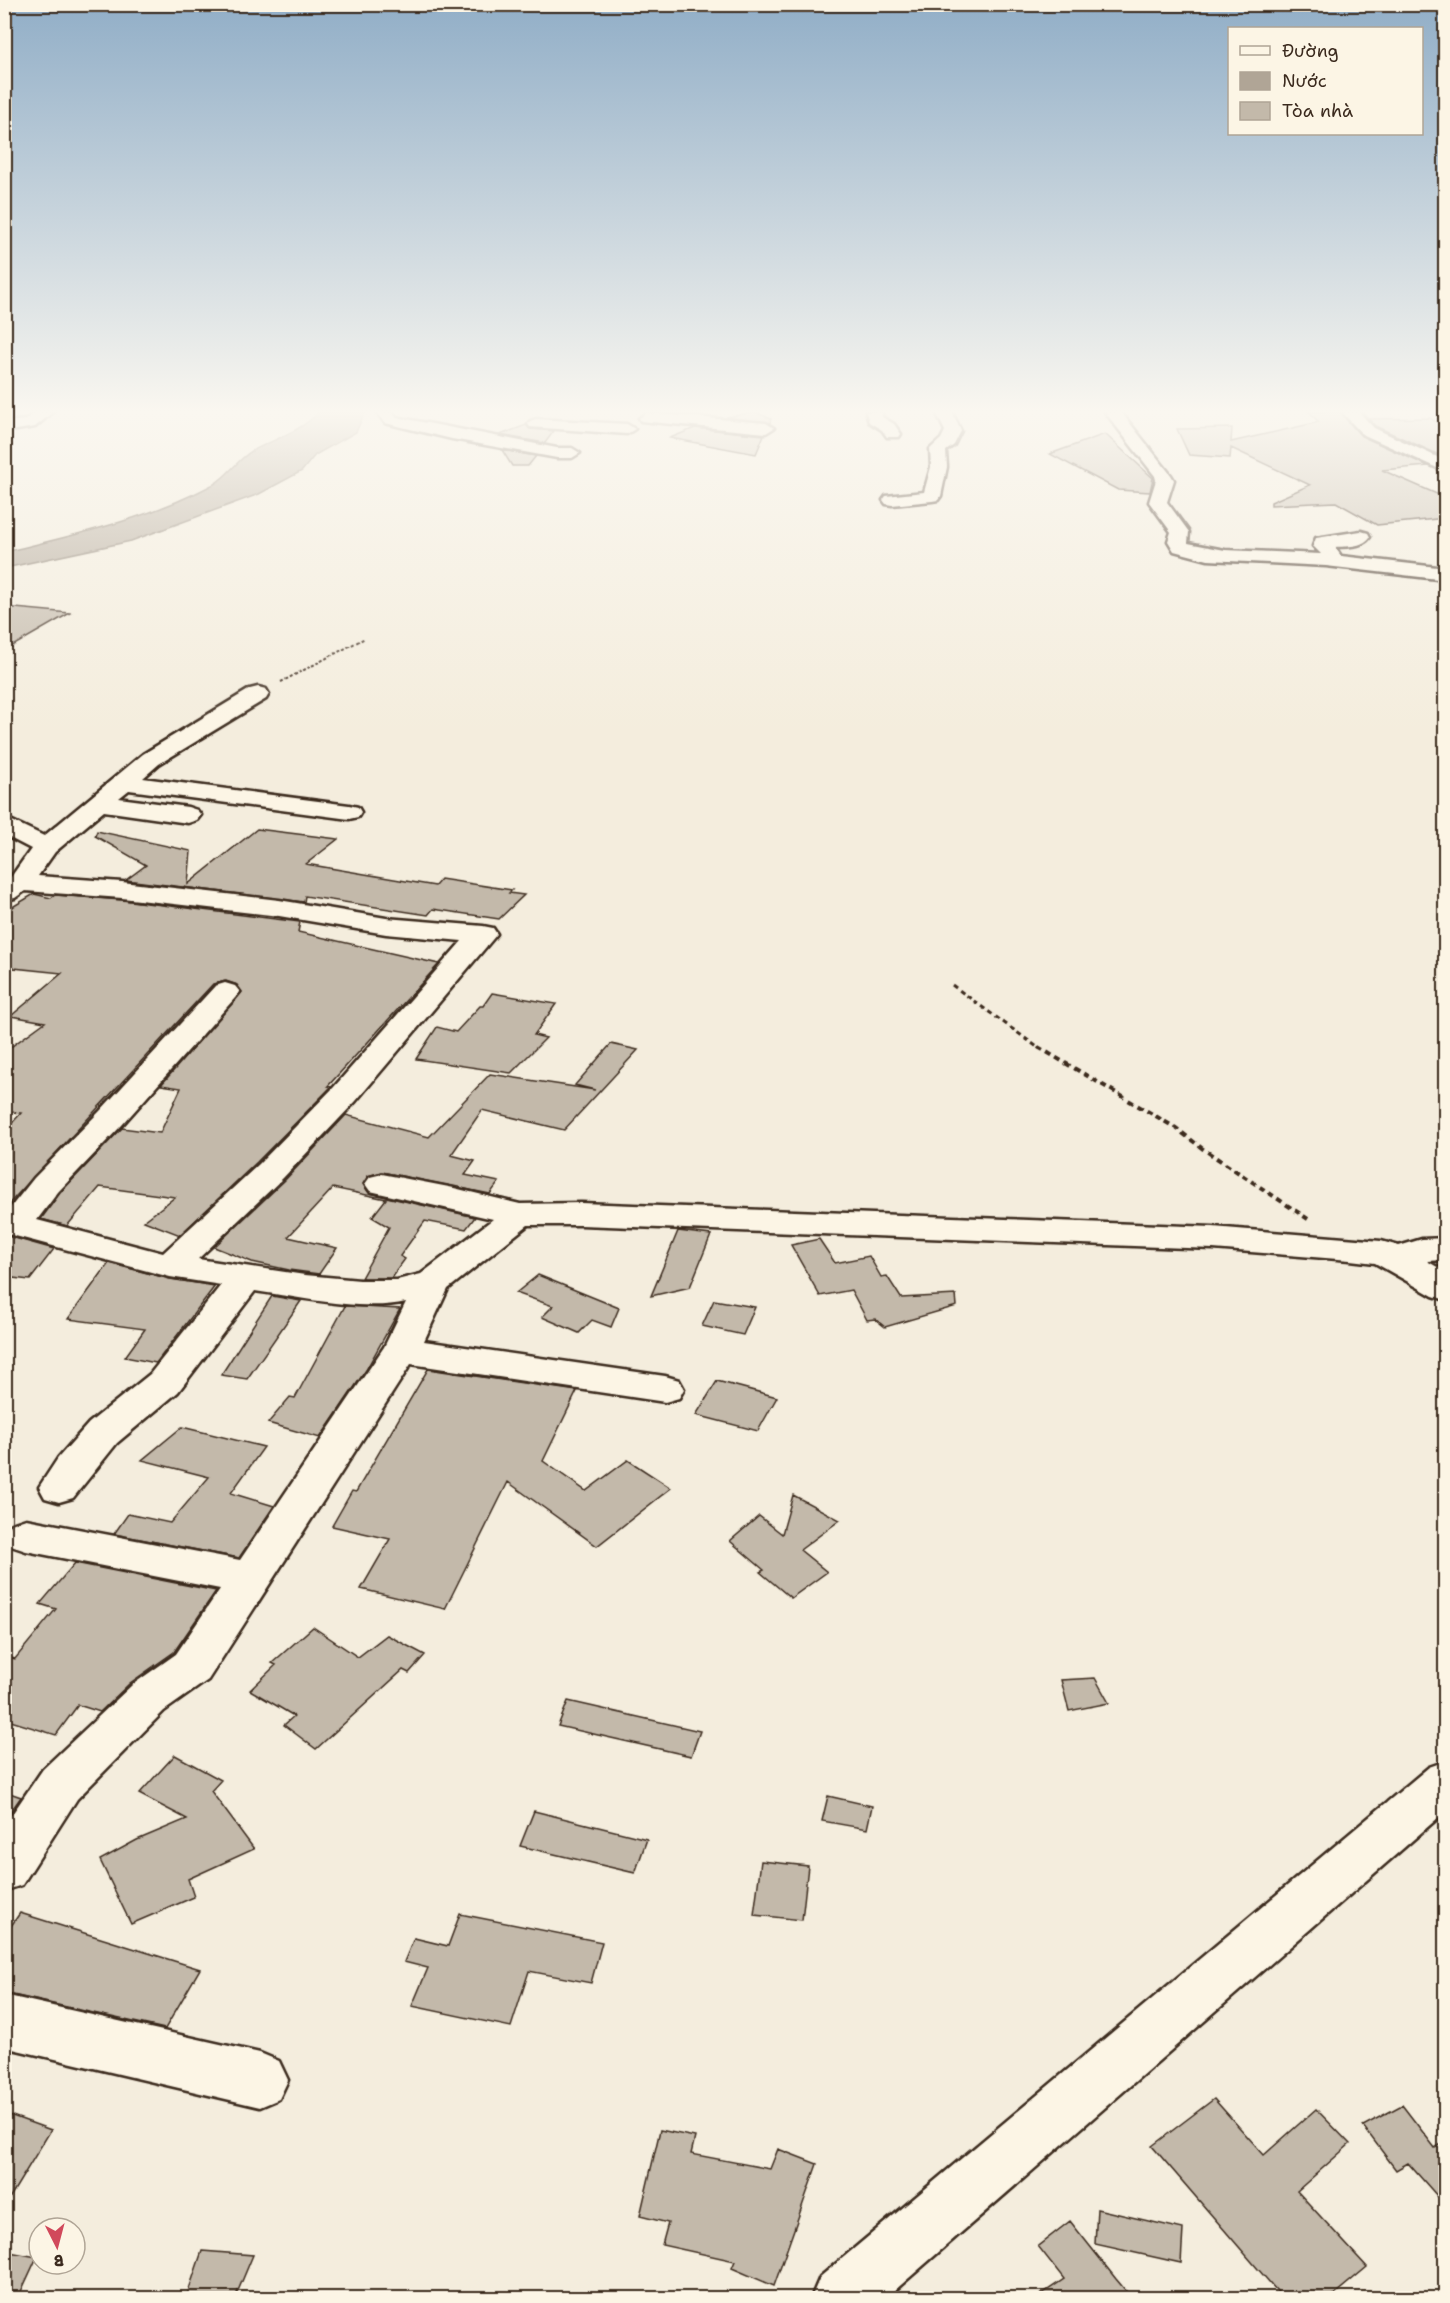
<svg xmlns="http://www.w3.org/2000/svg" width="1450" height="2303" font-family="'Shantell Sans',sans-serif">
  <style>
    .water { fill: #b0a596; stroke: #817466; stroke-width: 1.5 }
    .building { fill: #c3b9aa; stroke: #3b2a1e; stroke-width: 1.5 }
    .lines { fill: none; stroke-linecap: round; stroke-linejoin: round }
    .minor-casing { stroke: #3b2a1e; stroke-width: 5 }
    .path-far2 { stroke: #3b2a1e; stroke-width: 2; stroke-dasharray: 3 2; stroke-linecap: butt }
    .path-far1 { stroke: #3b2a1e; stroke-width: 3; stroke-dasharray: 5 4; stroke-linecap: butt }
    .path { stroke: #3b2a1e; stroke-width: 4; stroke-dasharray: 6 4.5; stroke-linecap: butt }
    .minor { fill: #fcf5e5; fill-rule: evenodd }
  </style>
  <rect width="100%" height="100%" fill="#f4eddd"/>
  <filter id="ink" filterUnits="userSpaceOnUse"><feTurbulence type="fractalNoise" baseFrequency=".0167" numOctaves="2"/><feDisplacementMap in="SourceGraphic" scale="12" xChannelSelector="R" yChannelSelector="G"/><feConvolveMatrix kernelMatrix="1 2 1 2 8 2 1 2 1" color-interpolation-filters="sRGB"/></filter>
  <g filter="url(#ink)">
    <path class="water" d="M319 412H365L356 432 315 455 302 471 259 494 131 541 5 568V552C75 535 149 519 214 484 228 476 238 459 252 451 276 438 300 432 319 412Z"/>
    <path class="building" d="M755 412 771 419 770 423 726 417Z
      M1309 412H1340L1361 436 1428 466 1382 470 1446 498V518L1377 525 1336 502 1271 505V502L1310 485 1231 448 1230 458 1189 455 1177 429 1232 428 1231 442 1319 422Z
      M1430 418 1446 428V458L1375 426 1369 419Z
      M526 425 530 429 554 431 545 443 500 435Z
      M695 428 764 435 756 454 670 438Z
      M1105 434 1153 478 1150 492 1118 490 1050 454Z
      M502 450 536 456 528 466H512Z
      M4 607 70 613 4 651Z
      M257 829 338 839 306 864 435 886 441 879 512 890 509 893 524 895 499 919 433 909 428 915 305 896 304 902 126 880 146 865 95 836 97 831 191 851 188 884Z
      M34 894 51 898 55 895 122 900 300 922 298 932 439 964 328 1086 331 1087 257 1162 180 1235 144 1221 175 1197 100 1187 67 1226 41 1219 60 1193 122 1128 160 1133 181 1088 161 1085 242 992 237 985 226 981 213 984 4 1209V1132L21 1113 4 1111V1052L45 1022 11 1016 62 973 4 967V912Z
      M492 993 556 1004 534 1035 546 1038 511 1073 416 1059 437 1027 456 1032 480 1006H483Z
      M611 1044 638 1050 564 1130 482 1110 451 1155 475 1161 465 1175 499 1182 490 1194 382 1172 368 1176 363 1184 369 1193 475 1217 466 1229 425 1221 400 1256 405 1259 391 1278H361L389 1227 372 1217 386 1199 333 1188 288 1237 337 1248 319 1274 289 1270 252 1262 214 1247 285 1180 346 1115 429 1137 490 1074 595 1090 575 1085Z
      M678 1231 711 1235 690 1287 651 1296Z
      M4 1235 54 1249 30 1280 4 1277Z
      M819 1239 835 1263 869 1256 881 1277 887 1276 901 1298 956 1295 957 1306 885 1327 875 1319 867 1320 851 1290 820 1296 791 1245Z
      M109 1263 170 1279 215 1286 156 1363 125 1357 145 1329 68 1319Z
      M538 1275 619 1308 611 1327 592 1320 579 1333 542 1317 553 1306 516 1293Z
      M272 1296 301 1301 247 1379 221 1375Z
      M714 1300 755 1307 743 1335 702 1326Z
      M345 1306 400 1309 366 1370 320 1438 268 1423 290 1397 295 1398Z
      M428 1369 577 1391 543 1461 586 1491 628 1460 671 1488 597 1546 508 1482 445 1609 361 1589 390 1539 332 1526 352 1491 356 1492Z
      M717 1381 777 1397 758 1431 696 1415Z
      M182 1427 264 1447 231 1493 274 1506 239 1558 114 1534 128 1514 170 1523 209 1477 142 1460Z
      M793 1495 840 1520 800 1550 827 1572 791 1598 760 1572 764 1570 730 1541 759 1516 782 1534Z
      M75 1563 216 1591 174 1652 130 1683 100 1712 78 1705 56 1735 4 1719V1656L15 1659 56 1609 40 1604Z
      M313 1627 358 1657 387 1635 425 1655 409 1673 403 1670 316 1749 284 1725 294 1716 250 1690 276 1665 272 1663Z
      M1095 1678 1109 1703 1069 1711 1061 1680Z
      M568 1701 700 1731 691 1756 558 1726Z
      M175 1755 221 1780 211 1791 254 1849 188 1879 194 1897 131 1924 100 1860 137 1840 187 1819 139 1794Z
      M4 1791 21 1797 4 1821Z
      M828 1796 872 1806 867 1829 822 1821Z
      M534 1811 647 1839 635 1873 520 1846Z
      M761 1861 808 1866 802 1920 754 1915Z
      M20 1913 171 1960 200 1969 165 2029 4 1993V1936Z
      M460 1914 602 1942 591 1983 529 1971 511 2027 412 2006 428 1968 404 1962 414 1938 448 1946Z
      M1214 2099 1264 2155 1316 2109 1350 2144 1297 2191 1367 2267 1330 2298H1283L1152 2146Z
      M1402 2105 1435 2148 1446 2141V2206L1408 2163 1396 2170 1363 2126Z
      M4 2113 51 2130 4 2207Z
      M660 2130 695 2137 691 2154 770 2169 778 2149 817 2164 774 2286 732 2268 735 2261 662 2245 668 2223 640 2216Z
      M1097 2209 1183 2229 1181 2263 1095 2244Z
      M1070 2221 1116 2279 1132 2298H1036L1064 2279 1038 2246Z
      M4 2251 37 2257 18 2298H4Z
      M202 2251 253 2255 235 2298H186Z"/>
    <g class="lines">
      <g class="minor-casing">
        <path id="minor" d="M35 412H53L35 427 4 432V422L25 420Z
          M377 412H393L396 417 557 448H572L580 453 572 458H557L452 439 385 423Z
          M866 412H882V417L894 424 901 434 899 437H887L882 430 869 422Z
          M936 412H952L961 431 954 445 946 451 947 467 941 496 938 500 932 501 892 505 886 504 883 500 886 496 924 492 931 467 930 449 941 439 945 431Z
          M1105 412H1121L1171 475 1174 480 1167 502 1189 532 1188 543 1225 550 1321 554 1313 546 1316 538 1361 531 1368 533 1370 537C1362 548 1347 546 1335 547L1341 556 1446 568V580L1326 566 1208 560 1174 551 1168 541 1171 532 1149 502 1156 480 1155 476Z
          M1342 412H1359L1374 428 1446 461V472L1362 434Z
          M647 413 766 423 774 428 766 433 641 421 639 418Z
          M536 419 627 424 635 429 627 434 530 427 528 424 530 421Z
          M258 687 266 689 269 694 266 699 159 764 143 778 349 805 358 807 361 812 358 817 349 819 129 790 119 798 188 807 197 810 201 815 197 820 188 823 104 811 55 852 38 876 122 882 279 900 386 918 483 926 493 928 497 934 356 1101 283 1178 198 1259 305 1275 360 1280H397L421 1274 493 1219 370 1191 365 1184 370 1177 382 1174 454 1188 520 1204 581 1203 1213 1227 1381 1241 1399 1246 1422 1239 1446 1238V1260L1427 1261 1446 1272V1300L1433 1296 1375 1263 1350 1260 1213 1249 581 1225H528L448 1289 424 1341 665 1376 679 1380 684 1389 679 1398 665 1402 411 1364 208 1680 164 1711 77 1799 22 1885 4 1891V1826L43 1769 132 1685 176 1654 220 1589 26 1551 11 1546 5 1535 11 1524 26 1519 240 1560 384 1347 406 1302C365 1312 297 1297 255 1291L178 1392 117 1443 73 1498 59 1502 45 1498 39 1487 58 1458 89 1423 150 1374 221 1285 170 1277 4 1233V1211L7 1212 34 1178 100 1111 215 986 225 983 235 986 240 992 235 998 122 1125 58 1192 37 1220 163 1253 259 1164 334 1087 462 941 386 934 279 916 122 898 25 891 15 898 4 900V881L11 877 31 849 4 835V817L44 836 143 754 250 689Z
          M1446 1761V1811L886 2298H811L820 2277 1429 1767Z
          M4 1995 260 2053 279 2061 288 2080 279 2099 260 2107 4 2047Z"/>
      </g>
      <path class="path-far2" d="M281 682 365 638"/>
      <path class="path-far1" d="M952 985 1040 1049"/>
      <path class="path" d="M1038 1047 1176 1128 1203 1149 1308 1219"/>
      <use href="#minor" class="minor"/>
    </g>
  </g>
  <linearGradient id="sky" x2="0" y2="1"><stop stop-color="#91aec7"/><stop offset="0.56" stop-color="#faf7f0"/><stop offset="1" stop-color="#faf7f0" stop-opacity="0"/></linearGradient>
  <rect width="1450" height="735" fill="url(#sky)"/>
  <rect width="1450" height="2303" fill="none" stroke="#fcf5e5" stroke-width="24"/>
  <rect x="12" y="12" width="1426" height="2279" fill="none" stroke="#3b2a1e" stroke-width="2" filter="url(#ink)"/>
  <rect x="1228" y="27" width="195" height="108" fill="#fcf5e5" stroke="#afa495" stroke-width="1.5"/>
  <rect x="1240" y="46" width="30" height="9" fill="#fcf5e5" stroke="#afa495" stroke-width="1.5"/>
  <text x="1282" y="57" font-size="18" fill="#3b2a1e">Đường</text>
  <rect x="1240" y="72" width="30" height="18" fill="#b0a596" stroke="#afa495" stroke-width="1.5"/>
  <text x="1282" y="87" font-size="18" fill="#3b2a1e">Nước</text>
  <rect x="1240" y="102" width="30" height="18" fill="#c3b9aa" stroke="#afa495" stroke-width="1.5"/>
  <text x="1282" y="117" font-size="18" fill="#3b2a1e">Tòa nhà</text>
  <g transform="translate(57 2246) rotate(174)"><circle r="28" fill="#fcf5e5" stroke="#afa495" stroke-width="1.5"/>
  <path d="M0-4.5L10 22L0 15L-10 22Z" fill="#d1495b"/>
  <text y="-9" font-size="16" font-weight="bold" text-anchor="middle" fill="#3b2a1e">B</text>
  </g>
</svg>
